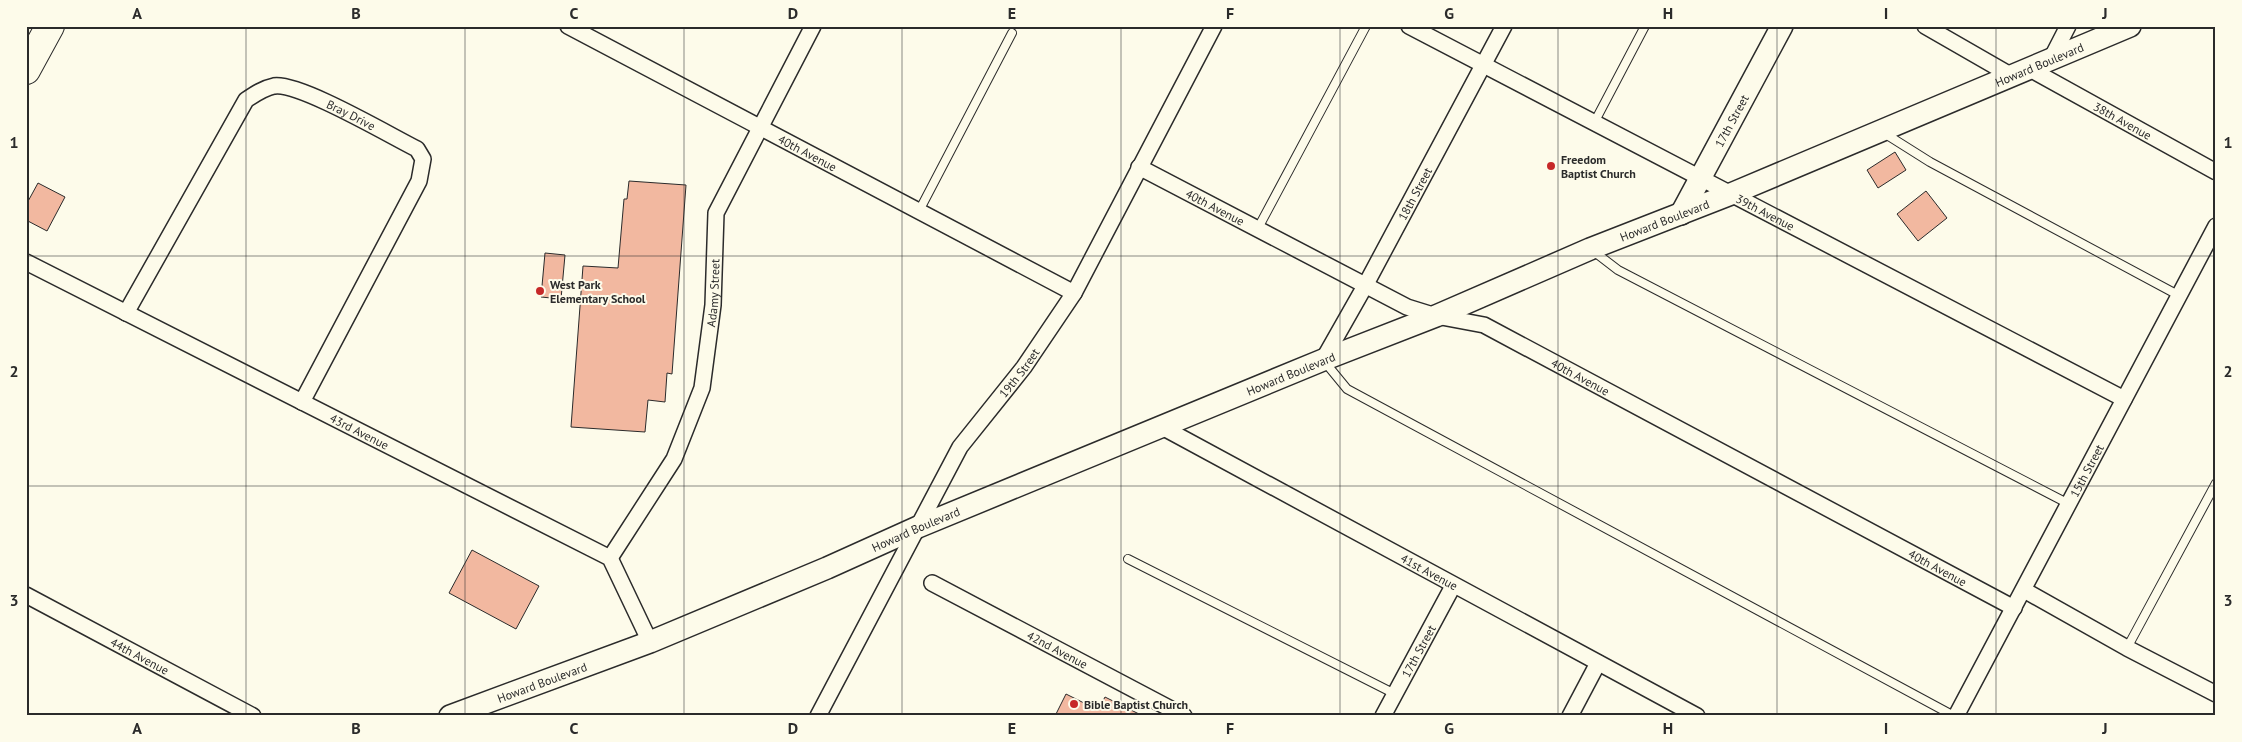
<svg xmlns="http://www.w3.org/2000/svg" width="2242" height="742" font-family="'PT Sans',sans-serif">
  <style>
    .building { fill: #f2b8a0; stroke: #2b2b2b }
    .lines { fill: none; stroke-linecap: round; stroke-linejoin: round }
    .lane-casing { stroke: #2b2b2b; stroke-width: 10 }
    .street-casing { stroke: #2b2b2b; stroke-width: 18 }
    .secondary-casing { stroke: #2b2b2b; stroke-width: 24 }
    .highway-casing { stroke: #2b2b2b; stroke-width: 30 }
    .lane { stroke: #fdfbea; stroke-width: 8 }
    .street { stroke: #fdfbea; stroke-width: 15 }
    .secondary { stroke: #fdfbea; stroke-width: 21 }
    .highway { stroke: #fdfbea; stroke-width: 28 }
    .grid { fill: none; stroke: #2b2b2b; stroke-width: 1; stroke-opacity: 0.55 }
    .poi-dot { fill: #c62828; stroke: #fdfbea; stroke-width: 2 }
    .labels { text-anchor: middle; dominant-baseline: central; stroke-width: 4; stroke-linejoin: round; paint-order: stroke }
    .street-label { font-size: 12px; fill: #2b2b2b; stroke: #fdfbea }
    .poi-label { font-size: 12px; font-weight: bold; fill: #2b2b2b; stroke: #fdfbea; text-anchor: start }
    .neatline { fill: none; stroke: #2b2b2b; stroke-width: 2 }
    .grid-label { font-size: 16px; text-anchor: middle; font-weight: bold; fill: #2b2b2b }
  </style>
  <rect width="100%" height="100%" fill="#fdfbea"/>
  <path class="building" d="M1895 152 1906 170 1878 188 1867 170Z
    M629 181 686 185 672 374 667 373 665 402 648 400 645 432 571 427 583 266 618 268 624 199H627Z
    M38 183 65 197 47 231 26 220V205Z
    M1926 191 1947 218 1918 241 1897 214Z
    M545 253 565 255 561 299 541 297Z
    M472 550 539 586 516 629 449 593Z
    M1066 694 1098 710 1105 697 1141 715 1055 716Z"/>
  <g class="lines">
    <g class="lane-casing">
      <path id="lane" d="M1594 123 1645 26
        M1884 133 1930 162 2178 295
        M919 211 1012 33
        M1257 230 1366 26
        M1592 250 1618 270 2069 504
        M1324 361 1347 389 1954 716
        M1128 559 1395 694
        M2127 648 2216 483"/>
    </g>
    <g class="street-casing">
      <g id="street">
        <path id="s1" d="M568 26 1074 293"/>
        <path id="s2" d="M1409 26 2124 399"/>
        <path d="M1925 26 2012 76"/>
        <path d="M2050 61 2068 26"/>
        <path id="s3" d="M2030 69 2216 172"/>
        <path id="s4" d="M1139 167 1407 307 1436 316 1484 325 2014 608"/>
        <path id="s5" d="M26 262 610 558 650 642"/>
        <path id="s6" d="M126 313 246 100C255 94 264 88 274 86 299 82 389 135 417 149L423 159 419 181 302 402"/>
        <path id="s7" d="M1323 360 1365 286 1504 26"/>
        <path id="s8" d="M1162 427 1697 716"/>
        <path id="s9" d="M610 558 674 459 702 388 713 305 716 213 813 26"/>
        <path id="s10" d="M932 583 1184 716"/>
        <path d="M2024 590 2127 648 2216 694"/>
        <path id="s11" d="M26 595 253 716"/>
        <path id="s12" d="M818 716 960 447 1024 367 1074 293 1214 26"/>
        <path id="s13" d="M1383 716 1453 586"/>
        <path d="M1570 716 1598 663"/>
        <path id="s14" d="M1956 716 2216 226"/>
      </g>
    </g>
    <g class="secondary-casing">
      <g id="secondary">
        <path id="s15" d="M1681 214 1782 26"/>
        <path id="s16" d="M450 716 650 642 827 568 918 527 1323 360 1436 316 1590 249 1731 194 2130 26"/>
      </g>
    </g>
    <g class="highway-casing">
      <path id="highway" d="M26 70 50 26"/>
    </g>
    <use href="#lane" class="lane"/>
    <use href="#street" class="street"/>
    <use href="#secondary" class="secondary"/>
    <use href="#highway" class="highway"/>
  </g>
  <path class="grid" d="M246 26V716M465 26V716M684 26V716M902 26V716M1121 26V716M1340 26V716M1558 26V716M1777 26V716M1996 26V716M26 256H2216M26 486H2216"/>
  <g class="poi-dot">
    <circle cx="1551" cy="166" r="5"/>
    <circle cx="540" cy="291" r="5"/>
    <circle cx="1074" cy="704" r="5"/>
  </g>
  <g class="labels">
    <g class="street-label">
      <text stroke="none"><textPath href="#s16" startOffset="1718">Howard Boulevard</textPath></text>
      <text stroke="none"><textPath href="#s6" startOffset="359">Bray Drive</textPath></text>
      <text stroke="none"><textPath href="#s15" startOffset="106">17th Street</textPath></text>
      <text stroke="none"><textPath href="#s3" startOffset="106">38th Avenue</textPath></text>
      <text stroke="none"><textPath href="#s1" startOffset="271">40th Avenue</textPath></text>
      <text stroke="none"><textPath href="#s7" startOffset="190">18th Street</textPath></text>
      <text stroke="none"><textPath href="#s4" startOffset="86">40th Avenue</textPath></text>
      <text stroke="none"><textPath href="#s2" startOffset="402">39th Avenue</textPath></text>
      <text stroke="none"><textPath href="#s16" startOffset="1312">Howard Boulevard</textPath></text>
      <text stroke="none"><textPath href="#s9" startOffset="290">Adamy Street</textPath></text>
      <text stroke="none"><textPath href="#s12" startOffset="399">19th Street</textPath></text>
      <text stroke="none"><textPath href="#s16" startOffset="908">Howard Boulevard</textPath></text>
      <text stroke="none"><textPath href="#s4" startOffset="491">40th Avenue</textPath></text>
      <text stroke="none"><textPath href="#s5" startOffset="374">43rd Avenue</textPath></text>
      <text stroke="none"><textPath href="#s14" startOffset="278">15th Street</textPath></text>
      <text stroke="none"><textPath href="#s16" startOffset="502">Howard Boulevard</textPath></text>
      <text stroke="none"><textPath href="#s4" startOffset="896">40th Avenue</textPath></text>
      <text stroke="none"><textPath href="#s8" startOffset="304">41st Avenue</textPath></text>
      <text stroke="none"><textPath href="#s10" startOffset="142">42nd Avenue</textPath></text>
      <text stroke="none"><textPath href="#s13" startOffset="74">17th Street</textPath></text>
      <text stroke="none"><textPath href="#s11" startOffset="129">44th Avenue</textPath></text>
      <text stroke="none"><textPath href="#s16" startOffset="98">Howard Boulevard</textPath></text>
    </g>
    <g class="poi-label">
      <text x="1561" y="159">Freedom<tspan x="1561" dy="14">Baptist Church</tspan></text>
      <text x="550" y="284">West Park<tspan x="550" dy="14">Elementary School</tspan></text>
      <text x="1084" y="704">Bible Baptist Church</text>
    </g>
  </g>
  <rect width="2242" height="742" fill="none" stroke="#fdfbea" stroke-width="55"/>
  <rect x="28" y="28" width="2186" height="686" class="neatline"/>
  <g class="grid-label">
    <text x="137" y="19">A</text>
    <text x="356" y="19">B</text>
    <text x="574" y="19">C</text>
    <text x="793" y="19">D</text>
    <text x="1012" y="19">E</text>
    <text x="1230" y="19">F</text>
    <text x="1449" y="19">G</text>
    <text x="1668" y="19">H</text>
    <text x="1886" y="19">I</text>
    <text x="2105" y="19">J</text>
    <text x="14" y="148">1</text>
    <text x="2228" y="148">1</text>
    <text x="14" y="377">2</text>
    <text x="2228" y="377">2</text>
    <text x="14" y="606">3</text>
    <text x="2228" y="606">3</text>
    <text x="137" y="734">A</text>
    <text x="356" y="734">B</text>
    <text x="574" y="734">C</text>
    <text x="793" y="734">D</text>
    <text x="1012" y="734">E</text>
    <text x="1230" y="734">F</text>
    <text x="1449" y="734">G</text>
    <text x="1668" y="734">H</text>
    <text x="1886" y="734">I</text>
    <text x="2105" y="734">J</text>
  </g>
</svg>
